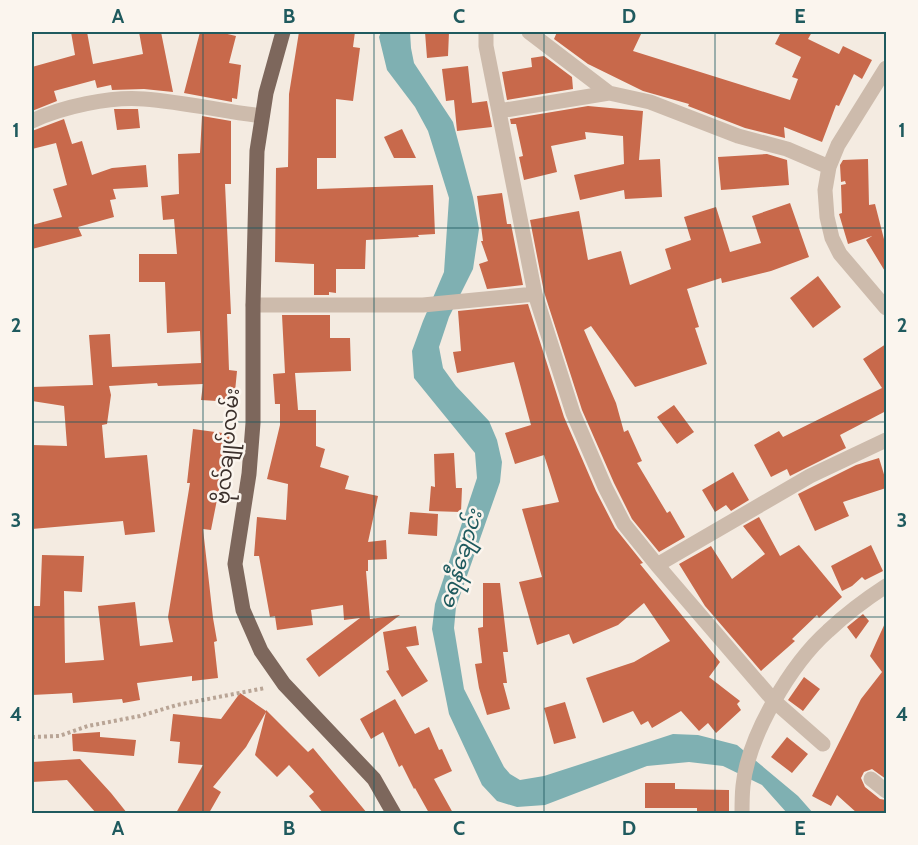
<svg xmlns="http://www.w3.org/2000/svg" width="918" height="845" font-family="Cabin,'Noto Sans Myanmar',sans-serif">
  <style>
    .water { fill: #7fb0b2 }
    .building { fill: #c8694b }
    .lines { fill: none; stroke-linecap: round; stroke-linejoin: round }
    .path { stroke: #b9a596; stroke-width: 4; stroke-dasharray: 3 3; stroke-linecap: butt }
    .minor { stroke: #cdbbac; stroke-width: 15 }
    .major { stroke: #7d675c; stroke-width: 15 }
    .grid { fill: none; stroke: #1f5a5e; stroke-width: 1.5; stroke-opacity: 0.55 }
    .labels { text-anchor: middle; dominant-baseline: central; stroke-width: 5; stroke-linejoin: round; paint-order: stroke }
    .street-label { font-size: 20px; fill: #3b302b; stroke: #fbf5ee }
    .water-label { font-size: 21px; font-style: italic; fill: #1f5a5e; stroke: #fbf5ee }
    .neatline { fill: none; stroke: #1f5a5e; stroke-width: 2 }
    .grid-label { font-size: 20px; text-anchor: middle; font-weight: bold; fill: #1f5a5e }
  </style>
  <rect width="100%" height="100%" fill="#f4ebe1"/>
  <path class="water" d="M381 32H410L411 48 414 63 453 122 473 197 479 229 473 269 449 317 439 347 443 368 456 386 489 421 497 440 502 462 500 482 456 607 454 628 464 689 504 767 510 774 520 780 544 776 575 766 673 734 698 735 737 745 798 796 813 813H787L762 785 723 766 689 762 647 766 545 805 517 807 497 801 482 785 449 714 432 629 435 604 477 478 475 453 414 378 412 351 423 321 444 272 449 198 428 131 415 107 387 70 379 37Z"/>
  <path class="building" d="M71 32H87L93 64 143 54 139 32H161L173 92 144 89 112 90 111 85 97 88 95 80 54 91 57 101 32 111V67L75 55Z
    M200 32H219L236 36 229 63 241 65 237 99 232 98V102L184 93Z
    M299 32H355L353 47 360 48 353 101 336 99V158H317V189L433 185 435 234 418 235 419 237 366 240 365 269H336V293L329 292V295H314V264L275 262 276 168 288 167 289 94Z
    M425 32H449L448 56 427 58Z
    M557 32H642L633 51 790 100 798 79 792 77 801 57 775 44 781 32H812L808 39 839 54 843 46 872 60 862 79 854 74 839 106 836 105 822 142 784 127 785 138 745 128 688 106 689 104 643 91 588 64 554 39Z
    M544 56 572 77 573 89 507 100 502 72 532 67 531 58Z
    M468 66 472 103 487 101 492 127 457 131 454 100 446 101 442 69Z
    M588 106 643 111 639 160 660 159 662 197 625 199 624 190 580 200 574 175 624 164 623 136 585 132 586 139 551 146 557 172 524 180 519 157 523 156 516 124H511L510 119Z
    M114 109H138L140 128 117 130Z
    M202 116 231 121V184H225L231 314H227L229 370 237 371 234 402 201 400 203 384 158 386 157 383 109 386 111 395 107 424 102 425 105 458 147 455 155 532 125 535 123 521 32 529V445L67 446 64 406 32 401V387L93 385 89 335 110 334 112 367 201 363 200 331 167 333 165 282H139V254H177L174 219 163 220 161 196 179 194 178 154 200 153Z
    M64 119 72 144 82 141 92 175 112 168 146 165 148 187 113 189 116 199 110 200 114 217 78 227 82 236 32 249V225L62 217 53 189 67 185 56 143 32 149V131Z
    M402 129 416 158H394L384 137Z
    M767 154 787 160 789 185 721 190 718 157Z
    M868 159 869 205 875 204 886 247V273L866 240 872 236 848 244 839 214 842 213 841 185 846 184 845 181 841 182 840 165 843 160Z
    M502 193 507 224H511L523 285 487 289 479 264 488 261 481 241H483L477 196Z
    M790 203 809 257 771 271 722 283 721 278 687 289 699 327 695 328 707 364 635 387 591 326 584 330 616 403 624 432 628 430 642 461 637 463 667 513 670 511 685 537 659 552 632 519 614 483 582 410 544 292 530 220 579 211 588 260 621 251 630 285 671 269 665 249 691 240 684 217 716 207 730 252 761 243 752 216Z
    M818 276 841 307 813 328 790 298Z
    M528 304 564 417 596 491 615 528 643 563 640 564 720 662 709 677 740 701 737 704 741 710 716 733 708 723 699 731 681 711 652 728 648 721 641 725 633 711 603 723 586 678 634 662 670 641 644 603 618 625 573 644 569 634 537 645 519 582 542 577 522 509 559 502 544 455 515 464 505 433 531 425 514 362 457 373 453 352 461 351 458 311Z
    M282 315H330V338H350L351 371 295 373 298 410H316V446L325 449 320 467 349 476 345 489 378 496 368 542 386 540 387 559 368 560V571H366L370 619 400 615 319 677 306 659 360 618 344 620 343 605 311 610 313 625 277 630 275 616 270 617 259 556H254L257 517 286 520 288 484 267 479 280 425V404H275L273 374 285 373Z
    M886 344V411L840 435 846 448 790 476 787 469 771 477 754 445 779 431 783 437 882 388 863 359Z
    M674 405 694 432 677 444 657 417Z
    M193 429 230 434 211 530 203 529 213 618 217 641 214 642 218 678 192 681V676L137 683 140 700 123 703 122 699 73 703 72 693 32 695V606H40L42 555 84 556 82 592 64 591 65 663 104 660 98 606 135 602 140 646 173 642 168 617 190 483H187Z
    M454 453 456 488H462L461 512 429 511 431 486 435 487 434 454Z
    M879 458 886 481V488L843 502 849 516 815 531 798 494 856 465Z
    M733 472 749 500 731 511 726 505 715 512 702 490Z
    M410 512 438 514 437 536 408 534Z
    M759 517 780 556 799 545 842 597 819 618 817 615 792 639 795 641 761 671 705 606 679 564 711 546 732 579 765 554 743 526Z
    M871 545 883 571 865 580 862 577 852 586 842 591 831 566Z
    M483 583H500L508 652H503L507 683H503L510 709 487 715 479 688 475 664 482 663 478 628 483 627Z
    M863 614 869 621 856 639 847 627Z
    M886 621V779L872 769 864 772 861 778 865 787 880 799 886 800V813H857L837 795 831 806 812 796 861 699 882 672 870 656Z
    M416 626 419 645 406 647 428 681 402 697 386 671 389 670 383 632Z
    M804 677 820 689 803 711 788 700Z
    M240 693 266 711V710L308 752 313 748 367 813H323L309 796 314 792 289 765 277 777 255 755 266 712 246 747 213 787 221 792 209 813H176L203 765 178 763 180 742 170 741 173 714 221 719Z
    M395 699 415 734 429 727 439 750 442 749 452 771 434 779 453 813H429L415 788 414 789 402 765 399 767 383 732 371 739 360 719Z
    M565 702 576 738 554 744 544 708Z
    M100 732V737L136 740 134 756 73 751 72 734Z
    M787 737 808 754 792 773 771 757Z
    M80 759 111 793 127 813H96L67 780 32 782V762Z
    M645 783H675V789L729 790V813H697V808H645Z"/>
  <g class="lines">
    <path class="path" d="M32 737 59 736 88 726 140 716 177 705 265 688"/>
    <path class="minor" d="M486 32V46L535 294 573 413 605 487 624 524 657 565 774 701 823 744
      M529 32 609 93
      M886 68 838 145 829 167 825 190 827 217 832 238 840 254 886 308
      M499 111 609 93 650 102 738 136 787 149 829 167
      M32 121C61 107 111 96 144 99 183 102 223 111 262 116
      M253 305H423L535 294
      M657 565 810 476 886 440
      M871 779 886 791
      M742 814C742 804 742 795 743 786 748 736 791 664 828 631 846 614 866 599 886 586"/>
    <path class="major" d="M283 32 266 93 257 151 253 305V423L249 474 235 564 243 610 261 651 284 684 374 779 394 814"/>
  </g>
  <path class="grid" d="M203 32V814M374 32V814M544 32V814M715 32V814M32 228H886M32 422H886M32 617H886"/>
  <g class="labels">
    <g class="street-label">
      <text transform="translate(227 446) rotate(-85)">ဗိုလ်‌ချုပ်‌လမ်း</text>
    </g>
    <g class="water-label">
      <text transform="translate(460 559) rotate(-73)">ရေနီချောင်း</text>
    </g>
  </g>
  <rect width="918" height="845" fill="none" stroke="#fbf5ee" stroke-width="66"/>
  <rect x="33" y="33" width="852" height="779" class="neatline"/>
  <g class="grid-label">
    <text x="118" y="23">A</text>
    <text x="289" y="23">B</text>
    <text x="459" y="23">C</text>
    <text x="629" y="23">D</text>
    <text x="800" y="23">E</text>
    <text x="16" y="137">1</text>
    <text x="902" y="137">1</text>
    <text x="16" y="332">2</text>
    <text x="902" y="332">2</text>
    <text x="16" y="527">3</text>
    <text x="902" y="527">3</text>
    <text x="16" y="721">4</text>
    <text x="902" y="721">4</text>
    <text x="118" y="835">A</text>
    <text x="289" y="835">B</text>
    <text x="459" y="835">C</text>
    <text x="629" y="835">D</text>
    <text x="800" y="835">E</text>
  </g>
</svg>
